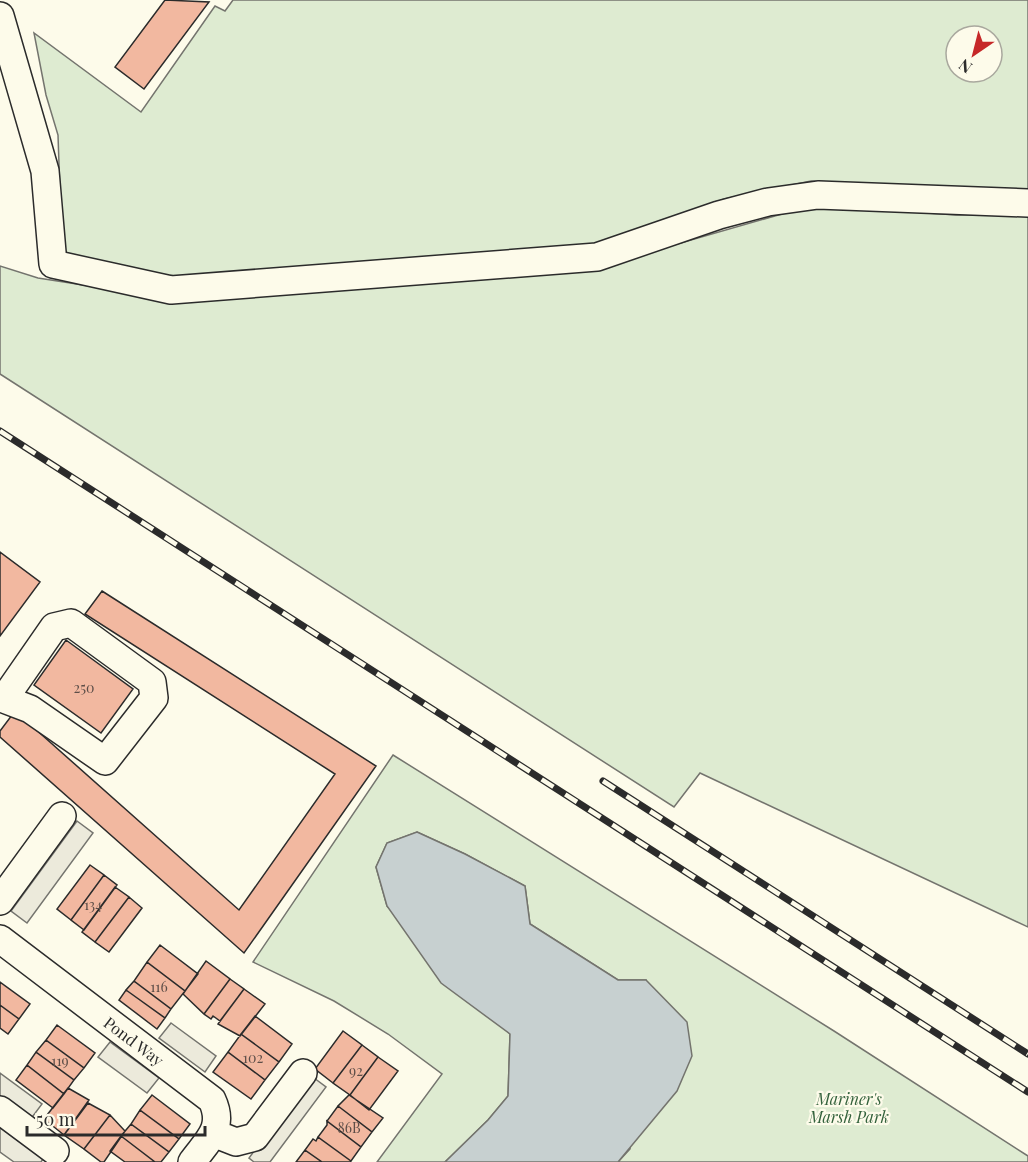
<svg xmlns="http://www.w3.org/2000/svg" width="1028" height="1162" font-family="'Playfair Display',serif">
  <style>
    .green { fill: #deebd1; stroke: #74746e; stroke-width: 1.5; fill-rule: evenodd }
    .parking { fill: #eceadb; stroke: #74746e; stroke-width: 1.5 }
    .water { fill: #c7d0d0; stroke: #74746e; stroke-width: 1.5 }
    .building { fill: #f2b8a0; stroke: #2b2b2b; stroke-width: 1.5 }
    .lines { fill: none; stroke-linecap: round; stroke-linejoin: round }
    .minor-casing { stroke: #2b2b2b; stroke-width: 30 }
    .minor { stroke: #fdfbea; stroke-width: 27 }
    .rail-casing { stroke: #2b2b2b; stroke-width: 7 }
    .rail { stroke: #fdfbea; stroke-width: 4.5; stroke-dasharray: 14; stroke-linecap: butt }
    .labels { text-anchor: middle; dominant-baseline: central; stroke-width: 4.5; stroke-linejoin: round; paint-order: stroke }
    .number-label { font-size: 14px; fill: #5d4e48 }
    .street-label { font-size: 16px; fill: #2b2b2b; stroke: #fdfbea }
    .park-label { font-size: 16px; font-style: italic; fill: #34623c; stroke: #fdfbea }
  </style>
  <rect width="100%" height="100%" fill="#fdfbea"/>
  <path class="green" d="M233 0H1028V192L811 181 724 199 597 249 157 279 62 252 58 135 46 95 34 33 141 112 215 6 225 11ZM956 36H992V72H956Z
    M813 205 956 215 1028 214V927L700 773 674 807 0 374V266L38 278 180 300 597 267Z
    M393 755 834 1031 1028 1156V1162H618L630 1149 646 980H618L530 924 525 886 465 854 417 832 387 843 376 867 387 906 510 1034 508 1096 488 1120 445 1162H377L442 1074 388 1034 334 1001 253 962Z"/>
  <path class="parking" d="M77 821 93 833 27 923 11 911Z
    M171 1023 216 1056 205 1072 159 1038Z
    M110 1042 159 1078 147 1093 98 1057Z
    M0 1073 42 1104 30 1120 0 1097Z
    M310 1075 326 1087 270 1162H254L249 1158Z
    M0 1127 43 1159 41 1162H14L0 1152Z"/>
  <path class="water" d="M417 832 465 854 525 886 530 924 618 980H646L687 1022 692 1056 677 1091 618 1162H445L488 1120 508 1096 510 1034 441 983 387 906 376 867 387 843Z"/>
  <path class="building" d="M165 0 209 2 144 89 115 67Z
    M0 552 40 582 0 636Z
    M102 591 376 766 244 953 0 737V731L15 711 239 910 335 774 85 614Z
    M66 640 133 689 101 733 34 685Z
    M90 865 104 875 71 920 57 909Z
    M104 875 117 885 84 930 71 920Z
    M115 887 129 897 95 942 82 932Z
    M129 897 142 908 109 952 95 942Z
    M160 945 198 974 185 991 147 962Z
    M206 961 230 979 204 1014 183 994Z
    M147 962 185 991 171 1009 134 981Z
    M230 979 244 989 220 1021 213 1016 211 1019 204 1014Z
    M134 981 171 1009 165 1018 126 990Z
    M0 982 30 1004 19 1019 0 1005Z
    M244 989 265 1004 240 1036 218 1024Z
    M126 990 165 1018 157 1029 119 1000Z
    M0 1005 19 1019 8 1034 0 1028Z
    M255 1016 292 1044 279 1062 241 1034Z
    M57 1025 95 1053 84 1068 46 1040Z
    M343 1031 362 1045 333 1083 315 1069Z
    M241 1034 279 1062 265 1080 228 1052Z
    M46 1040 84 1068 74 1080 36 1052Z
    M362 1045 378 1057 350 1095 333 1083Z
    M36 1052 74 1080 64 1094 27 1065Z
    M228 1052 265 1080 251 1099 213 1072Z
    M378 1057 398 1071 369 1110 350 1095Z
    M27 1065 64 1094 53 1108 16 1080Z
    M68 1088 89 1100 64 1135 44 1119Z
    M152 1095 190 1124 179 1139 140 1110Z
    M349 1095 383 1118 372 1132 338 1106Z
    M88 1103 110 1115 84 1149 64 1135Z
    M338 1106 372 1132 361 1147 327 1121Z
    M140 1110 179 1139 169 1152 131 1124Z
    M110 1115 125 1131 104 1162H101L84 1149Z
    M327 1121 361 1147 351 1161 318 1137 327 1125Z
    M131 1124 169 1152 161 1162H155L121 1136Z
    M121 1136 155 1162H125L110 1151Z
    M318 1137 351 1161 350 1162H322L305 1150 313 1139 316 1141Z
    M305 1150 322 1162H296Z"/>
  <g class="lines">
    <g class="minor-casing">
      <path id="minor" d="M0 16 45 171 53 264 171 290 597 257 719 215 768 202 818 195 1028 203
        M0 697 4 699 30 709 105 761 154 698 152 682 71 623 54 627 4 699
        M0 901 62 816
        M0 939 212 1100C225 1128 208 1140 192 1162
        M0 1110 55 1151
        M213 1133 236 1142 255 1137 303 1073"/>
    </g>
    <use href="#minor" class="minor"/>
    <g class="rail-casing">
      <path id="rail" d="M0 431 1028 1092
        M603 781 1028 1054"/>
    </g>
    <use href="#rail" class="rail"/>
  </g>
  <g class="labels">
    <g class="number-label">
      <text x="84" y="687">250</text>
      <text x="93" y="904">134</text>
      <text x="159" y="986">116</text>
      <text x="253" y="1057">102</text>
      <text x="60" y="1060">119</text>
      <text x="356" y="1070">92</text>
      <text x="349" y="1127">86B</text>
    </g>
    <g class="street-label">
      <text transform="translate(134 1041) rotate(37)">Pond Way</text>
    </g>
    <g class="park-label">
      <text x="849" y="1098">Mariner's<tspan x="849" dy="18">Marsh Park</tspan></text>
    </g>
  </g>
  <g transform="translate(974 54) rotate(215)"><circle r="28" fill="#fdfbea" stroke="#a9a89e" stroke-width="1.5"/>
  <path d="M0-4.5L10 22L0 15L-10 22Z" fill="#c62828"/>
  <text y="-9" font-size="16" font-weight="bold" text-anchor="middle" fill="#2b2b2b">N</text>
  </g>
  <path d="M27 1126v9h178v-9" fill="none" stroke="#2b2b2b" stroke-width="3"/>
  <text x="36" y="1126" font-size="18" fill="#2b2b2b" stroke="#fdfbea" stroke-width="4.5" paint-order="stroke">50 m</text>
</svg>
